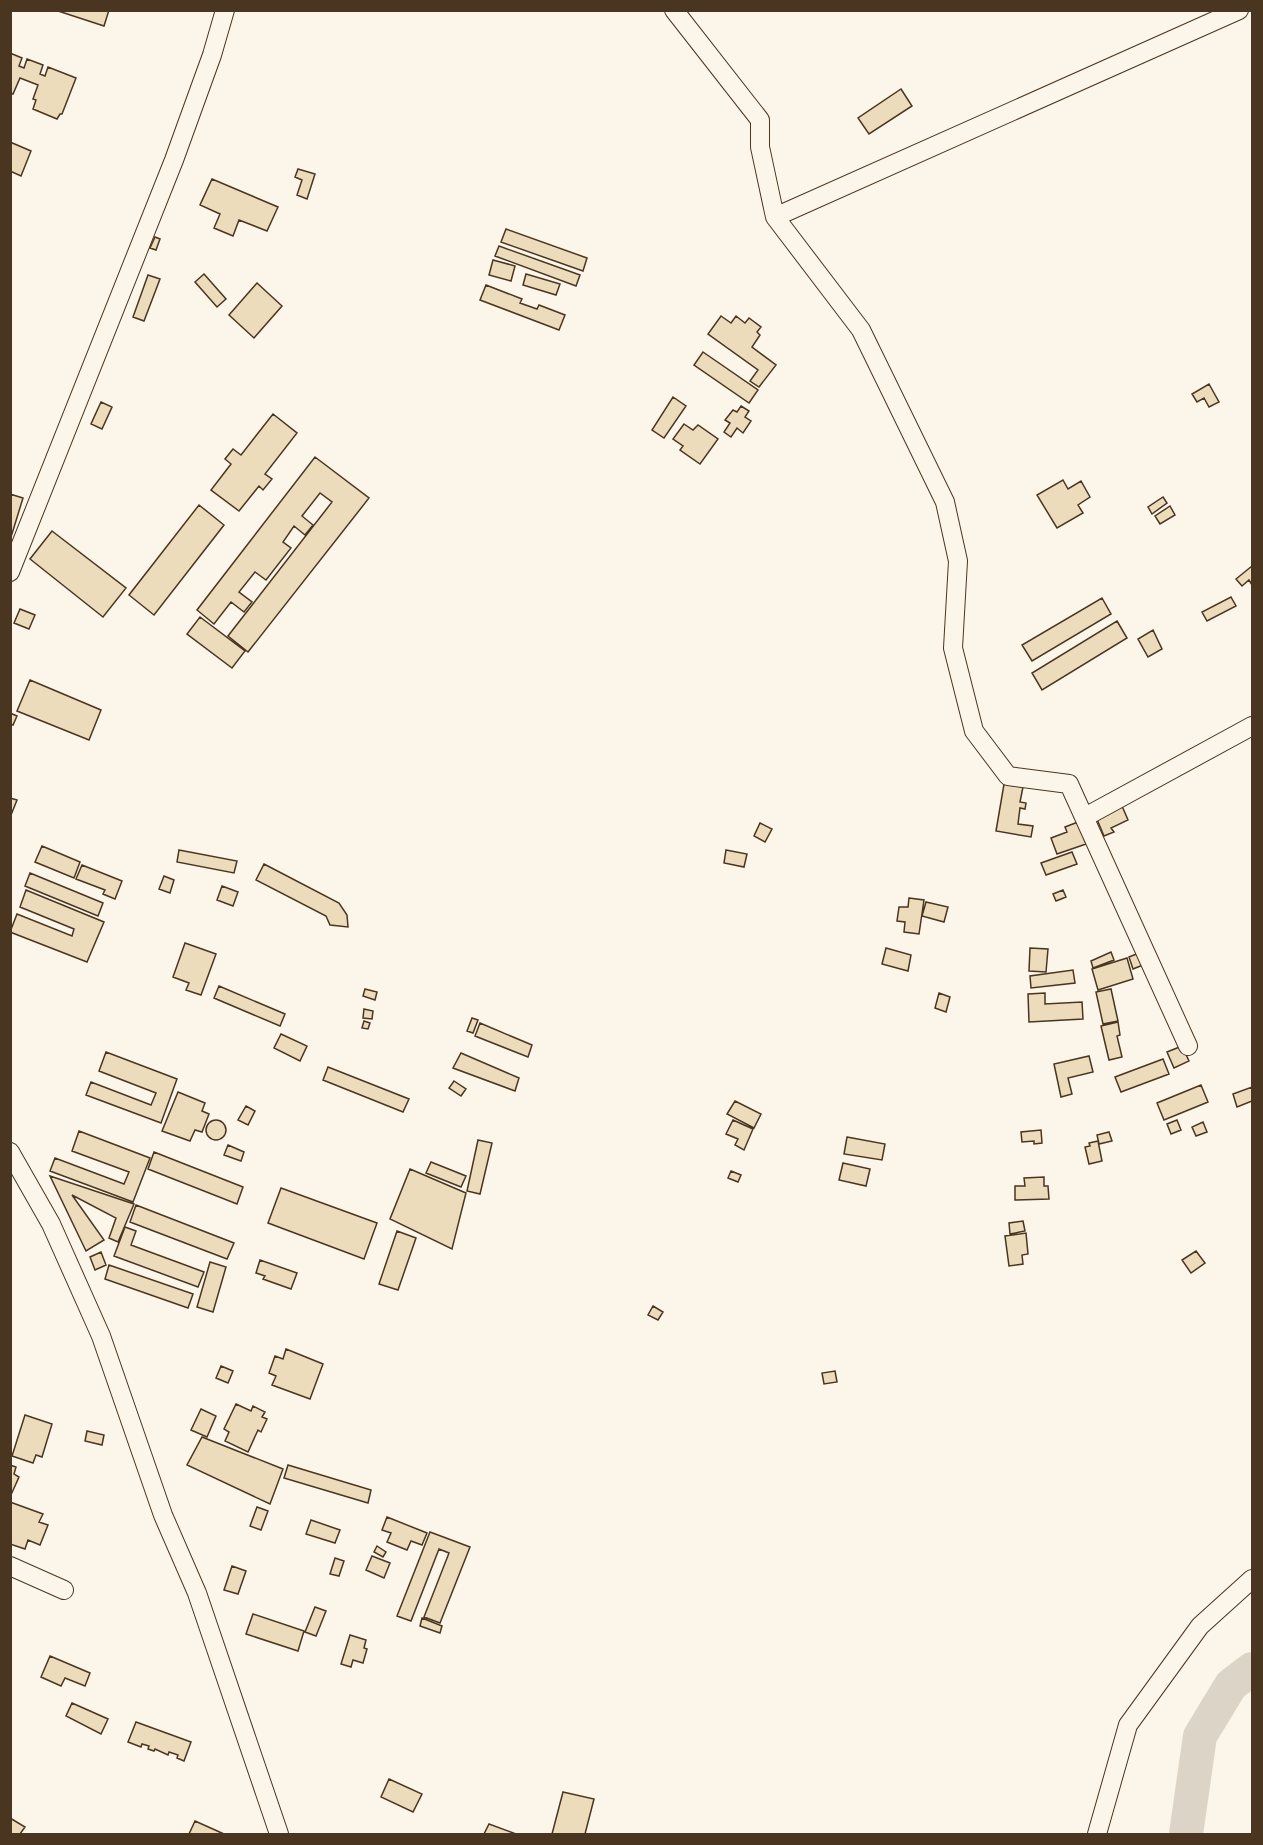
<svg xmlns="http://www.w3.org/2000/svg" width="1263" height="1845" font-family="Roboto,sans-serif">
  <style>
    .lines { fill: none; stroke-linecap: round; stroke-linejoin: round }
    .river { stroke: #dcd4c6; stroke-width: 34 }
    .building { fill: #ecdcbc; stroke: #4a3520; stroke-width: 1.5 }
    .street-casing { stroke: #4a3520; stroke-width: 20 }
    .street { stroke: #fbf6e9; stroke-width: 18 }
  </style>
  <rect width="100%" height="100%" fill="#fbf6e9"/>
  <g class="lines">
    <path class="river" d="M1186 1834 1200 1736 1231 1685 1252 1669"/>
  </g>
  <path class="building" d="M55 10H109L104 26Z
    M10 53 22 58 19 66 24 68 27 59 43 65 40 74 45 76 48 67 76 78 62 114H60L57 119 33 109 36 100 33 99 38 85 20 78 13 94 10 93Z
    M901 89 912 106 869 134 858 118Z
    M10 142 31 151 21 176 10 171Z
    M298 169 315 174 307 199 297 195 302 180 295 177Z
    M212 179 278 207 267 231 239 220 233 236 214 228 220 214 200 205Z
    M506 229 587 258 583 271 501 242Z
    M155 237 160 239 156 250 150 248Z
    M499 246 580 275 576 286 495 256Z
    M493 260 515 266 511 281 489 275Z
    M204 274 226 299 217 307 195 282Z
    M526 274 560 284 556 295 523 285Z
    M148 275 160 279 144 321 133 317Z
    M257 283 282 306 254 338 229 315Z
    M486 285 522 299 520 303 537 309 539 305 565 315 559 330 480 300Z
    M721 316 731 323 736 316 745 323 749 318 761 327 757 332 760 335 752 347 776 365 759 387 750 381 758 370 708 334Z
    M703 352 758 390 749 403 694 365Z
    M1209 384 1219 402 1209 407 1204 398 1197 402 1192 394Z
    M673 397 686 406 664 438 652 430Z
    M101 402 112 407 102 429 91 424Z
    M741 406 749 411 745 417 751 421 743 433 737 428 731 437 724 432 730 423 725 420 733 410 737 412Z
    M273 414 297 433 265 474 272 479 263 490 259 486 239 511 211 490 231 464 225 459 233 449 241 455Z
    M684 424 693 430 698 425 718 439 700 464 680 450 683 446 673 439Z
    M315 457 369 498 248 652 228 636 332 502 320 493 302 516 313 525 305 535 294 526 283 542 291 548 266 580 255 572 239 592 252 602 244 612 231 602 214 624 197 610Z
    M1063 480 1068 489 1081 481 1090 497 1078 505 1083 513 1057 528 1037 495Z
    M10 494 23 498 11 537H10Z
    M1163 497 1167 503 1152 514 1148 507Z
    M199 505 224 525 154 615 129 595Z
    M1170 506 1175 515 1160 524 1155 516Z
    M52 531 126 588 103 617 30 559Z
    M1252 566V585L1249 580 1242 586 1236 579Z
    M1231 597 1236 606 1207 621 1202 612Z
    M1102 598 1111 614 1032 661 1022 645Z
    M20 609 35 615 29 629 14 623Z
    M200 617 245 651 232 668 187 634Z
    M1117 621 1127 638 1042 690 1032 673Z
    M1153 630 1162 649 1148 657 1138 639Z
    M30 680 101 710 89 740 17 711Z
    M10 713 17 716 13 725 10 724Z
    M1004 784 1023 787 1020 802 1026 803 1025 809 1020 808 1018 824 1033 826 1031 837 996 831Z
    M10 798 17 800 11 815H10Z
    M1122 806 1128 820 1111 828 1114 832 1104 836 1096 817Z
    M1078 822 1086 844 1057 854 1051 838 1067 832 1065 827Z
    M760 823 772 829 765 842 754 836Z
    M42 846 80 862 74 878 35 862Z
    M179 850 237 861 234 873 177 862Z
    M726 850 747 854 744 867 724 863Z
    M1072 852 1077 864 1046 875 1041 863Z
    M264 864 339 903 347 915 348 927 330 925 326 916 256 880Z
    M82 865 122 881 115 899 103 894 105 890 76 879Z
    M30 873 103 903 98 916 25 886Z
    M164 876 174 880 170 893 159 889Z
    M222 886 238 892 233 906 217 900Z
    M26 890 104 922 87 962 10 932 17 914 72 936 74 929 20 907Z
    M1063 890 1066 897 1056 901 1053 894Z
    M909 898 924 900 919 934 904 932 905 922 897 921 899 907H908Z
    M926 902 948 907 944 922 922 916Z
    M185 943 216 954 201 995 186 990 189 983 173 977Z
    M886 948 911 955 908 971 882 964Z
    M1030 948 1048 949 1046 972 1029 971Z
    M1111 952 1114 960 1093 968 1091 961Z
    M1139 953 1143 965 1133 969 1129 957Z
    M1127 958 1133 979 1098 990 1092 969Z
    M1073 970 1075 983 1031 988 1030 976Z
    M219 986 285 1014 280 1026 214 998Z
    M365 989 377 992 375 1000 363 996Z
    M1111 989 1118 1021 1103 1024 1096 992Z
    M939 993 950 997 946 1012 935 1008Z
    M1045 993V1004L1082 1002 1083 1019 1029 1022 1028 994Z
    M364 1009 373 1011 372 1019 363 1018Z
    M472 1018 478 1020 473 1033 467 1031Z
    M364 1021 370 1023 368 1029 362 1028Z
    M1118 1022 1120 1035 1117 1036 1122 1057 1109 1060 1101 1026Z
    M480 1023 532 1045 528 1057 475 1036Z
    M281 1034 307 1046 300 1061 274 1048Z
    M1182 1046 1189 1061 1174 1068 1167 1052Z
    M106 1052 177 1079 161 1123 86 1095 91 1082 151 1105 156 1093 99 1071Z
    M461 1053 519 1078 515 1091 453 1068Z
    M1089 1056 1093 1072 1068 1078 1072 1094 1061 1097 1054 1064Z
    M1163 1059 1169 1074 1121 1092 1115 1077Z
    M328 1067 409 1099 403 1112 323 1080Z
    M454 1081 466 1089 461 1096 449 1088Z
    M1201 1085 1208 1102 1164 1120 1157 1103Z
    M1252 1087V1101L1237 1107 1233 1094Z
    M178 1092 205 1103 202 1111 209 1114 202 1132 195 1130 190 1141 162 1131Z
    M735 1101 761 1114 754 1128 727 1114Z
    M246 1106 255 1111 248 1125 238 1120Z
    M733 1120 753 1129 744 1150 735 1145 738 1139 726 1134Z
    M1177 1120 1181 1130 1171 1134 1167 1124Z
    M206 1130a10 10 0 1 1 20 0a10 10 0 1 1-20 0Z
    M1203 1122 1207 1132 1196 1136 1192 1127Z
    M1041 1130 1042 1143 1034 1144V1141L1022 1142 1021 1132Z
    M79 1131 150 1158 133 1202 50 1171 55 1158 124 1184 129 1172 72 1151Z
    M1109 1132 1112 1141 1099 1144 1097 1135Z
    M847 1137 885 1144 882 1160 844 1154Z
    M478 1140 492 1143 480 1194 467 1191Z
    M1098 1141 1102 1161 1089 1164 1085 1147 1090 1146 1089 1143Z
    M228 1145 244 1152 241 1161 224 1155Z
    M154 1152 243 1187 237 1204 148 1169Z
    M431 1162 466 1176 461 1187 426 1173Z
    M843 1163 870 1169 866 1186 839 1180Z
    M410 1169 466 1193 452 1249 390 1219Z
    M731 1171 741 1175 738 1182 728 1178Z
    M50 1176 134 1204 118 1242 109 1238 116 1218 72 1195 104 1240 86 1251Z
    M1044 1177V1186H1048L1049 1199 1015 1200V1186H1025L1024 1178Z
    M281 1188 377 1223 364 1259 268 1223Z
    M136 1205 234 1243 227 1259 130 1222Z
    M1023 1221 1025 1231 1010 1234 1009 1223Z
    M125 1227 136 1231 131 1245 204 1272 198 1287 114 1256Z
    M397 1231 416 1238 398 1290 379 1284Z
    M1026 1233 1028 1254 1022 1255 1023 1264 1009 1266 1005 1236Z
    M1196 1251 1205 1263 1191 1273 1182 1260Z
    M101 1252 106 1265 95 1270 90 1257Z
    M260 1260 297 1273 291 1289 263 1279 265 1276 256 1273Z
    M210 1262 226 1267 213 1312 197 1307Z
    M109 1265 193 1294 188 1308 105 1279Z
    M653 1306 663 1312 658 1320 648 1315Z
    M286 1349 323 1364 310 1399 272 1385 276 1376 269 1373 275 1356 283 1359Z
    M221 1366 233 1371 228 1383 216 1378Z
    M835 1371 837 1382 824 1384 822 1373Z
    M236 1404 251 1411 253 1406 265 1412 262 1417 267 1419 261 1432 258 1430 248 1452 225 1441 229 1432 224 1429Z
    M201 1409 216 1416 207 1437 191 1430Z
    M25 1415 52 1424 42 1457 36 1455 33 1463 12 1456Z
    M87 1431 104 1435 102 1445 85 1441Z
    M202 1437 283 1469 270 1504 187 1465Z
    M10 1465 16 1467 14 1474 19 1477 10 1497Z
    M288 1465 371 1490 368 1503 284 1478Z
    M10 1502 43 1514 39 1522 48 1525 40 1545 28 1540 25 1549 10 1544Z
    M257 1507 268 1511 261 1530 250 1526Z
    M387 1517 427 1533 422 1545 411 1541 407 1550 387 1542 391 1533 382 1530Z
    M311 1520 340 1530 335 1543 306 1534Z
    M430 1532 470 1547 440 1623 424 1617 449 1553 439 1549 411 1621 397 1616Z
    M377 1546 386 1552 383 1557 374 1552Z
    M372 1556 390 1563 384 1578 366 1570Z
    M335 1558 344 1561 339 1576 330 1574Z
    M232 1566 246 1571 238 1594 224 1590Z
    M315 1607 326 1611 316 1636 305 1632Z
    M253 1614 304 1631 298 1651 246 1634Z
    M422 1618 442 1626 440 1633 420 1626Z
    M350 1635 366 1640 364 1648 367 1649 363 1663 353 1660 351 1667 341 1664Z
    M50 1656 90 1673 85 1686 65 1678 61 1686 41 1677Z
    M72 1703 108 1719 101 1734 66 1716Z
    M136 1722 191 1742 184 1761 177 1758 178 1755 169 1752 168 1755 155 1749 154 1751 148 1749 149 1746 142 1744 141 1747 128 1742Z
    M389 1779 422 1794 413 1812 381 1797Z
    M563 1792 594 1799 585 1834H552Z
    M10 1818 25 1827 20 1834H10Z
    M195 1821 224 1834H189Z
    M489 1824 516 1834H484Z"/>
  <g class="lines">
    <g class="street-casing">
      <path id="street" d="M674 10 760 120V147L775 217 861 330 945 502 958 561 953 648 974 731 1008 776 1069 784 1188 1046
        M775 217 1239 10
        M10 572 174 160 212 55 225 10
        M1085 817 1252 726
        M10 1152 51 1224 101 1336 163 1515 197 1593 279 1834
        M10 1566 64 1590
        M1097 1834 1128 1725 1200 1626 1252 1579"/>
    </g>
    <use href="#street" class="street"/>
  </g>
  <rect width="1263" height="1845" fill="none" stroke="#4a3520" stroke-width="24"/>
</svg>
